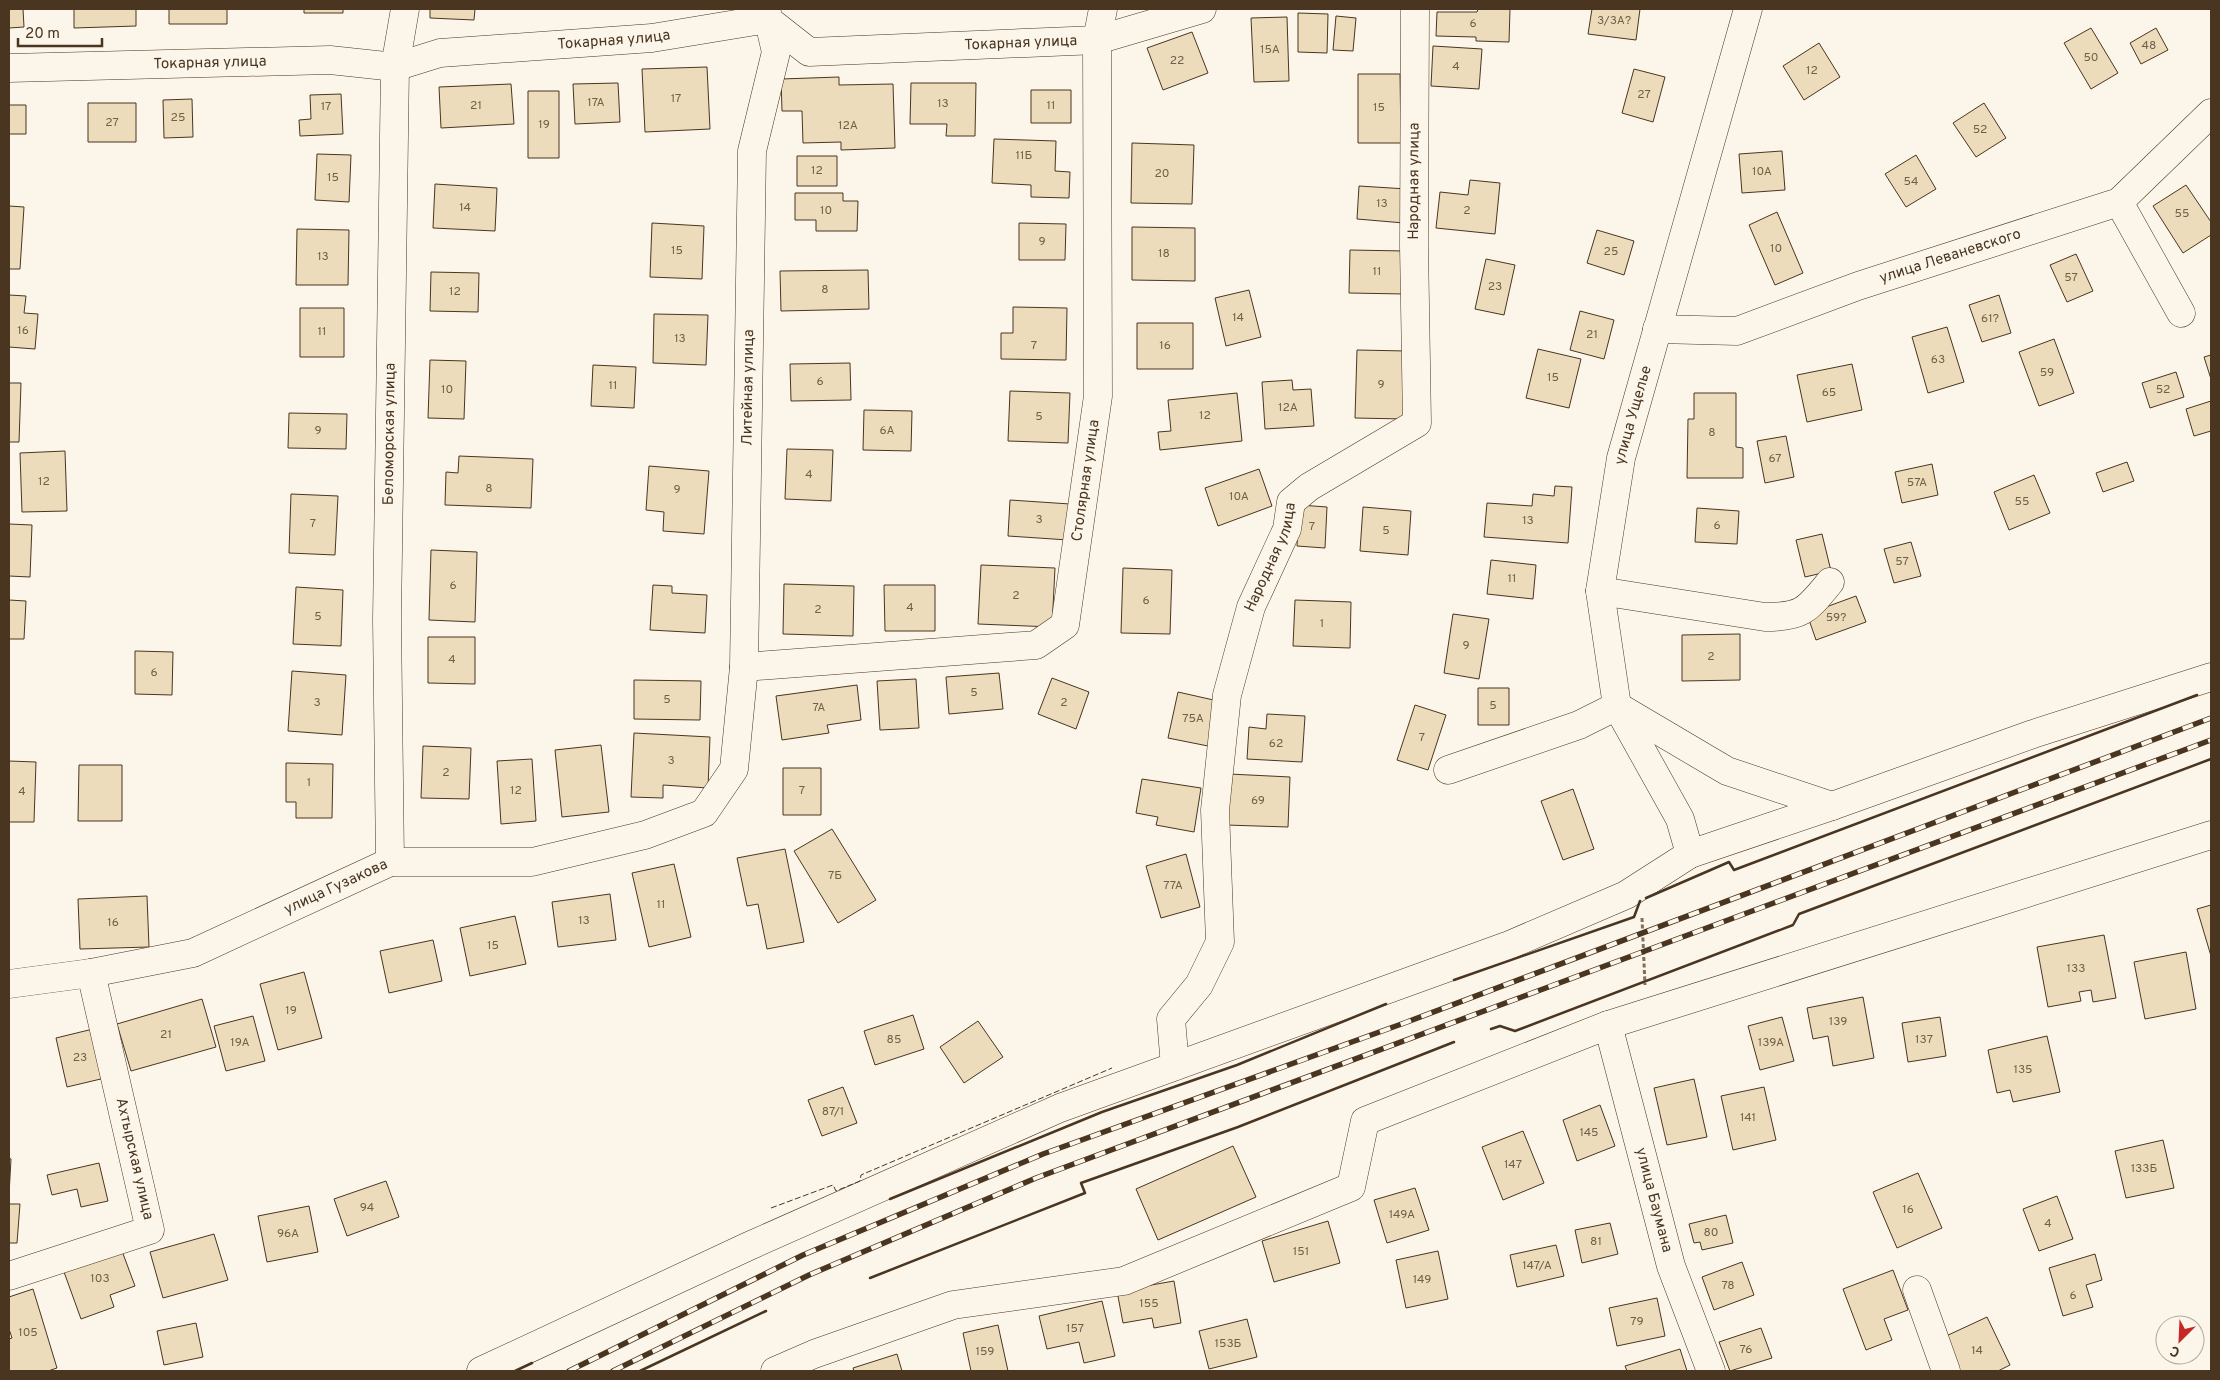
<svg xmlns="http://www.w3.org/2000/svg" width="2220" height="1380" font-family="Overpass,sans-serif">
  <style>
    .building { fill: #ecdcbc; stroke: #4a3520 }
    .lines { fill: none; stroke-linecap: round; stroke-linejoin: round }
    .minor-casing { stroke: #4a3520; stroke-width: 29 }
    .path { stroke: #7f6f5c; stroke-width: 3; stroke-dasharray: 4 2.5; stroke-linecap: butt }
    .minor { stroke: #fbf6e9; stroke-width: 28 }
    .rail-casing { stroke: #4a3520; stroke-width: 5.5 }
    .rail { stroke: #fbf6e9; stroke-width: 4; stroke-dasharray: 11; stroke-linecap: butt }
    .fence { stroke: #4a3520; stroke-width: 1; stroke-dasharray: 6 2.5; stroke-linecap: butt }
    .wall { stroke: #4a3520; stroke-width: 2.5 }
    .labels { text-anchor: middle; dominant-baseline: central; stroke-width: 4; stroke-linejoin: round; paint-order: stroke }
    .number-label { font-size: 12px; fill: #725f47 }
    .street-label { font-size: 15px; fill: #4a3520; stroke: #fbf6e9 }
  </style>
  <rect width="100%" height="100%" fill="#fbf6e9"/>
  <path class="building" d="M9 9H23L24 27 9 28Z
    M74 9H136V26L74 28Z
    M169 9H227V24H169Z
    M304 9H343V13H304Z
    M430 9H475L474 20 430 18Z
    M1478 9H1510L1509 42 1476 41V37L1436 36 1437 12H1477Z
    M1592 9H1640L1636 40 1588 34Z
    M1298 13 1328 14 1327 53 1298 52Z
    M1336 16 1356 18 1353 51 1333 50Z
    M1287 17 1289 81 1254 82 1251 18Z
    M2091 28 2118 73 2091 89 2064 43Z
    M2156 28 2168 50 2141 64 2130 43Z
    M1192 32 1208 73 1163 90 1147 48Z
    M1819 43 1840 77 1804 100 1783 66Z
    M1433 46 1482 49 1479 89 1431 86Z
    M707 67 710 129 645 132 642 69Z
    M1634 69 1665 77 1653 122 1622 113Z
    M1358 74H1400L1401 143H1358Z
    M839 77V85L893 84 895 148 841 150V142L803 143 802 111H782L781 79Z
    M618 83 620 122 575 124 573 84Z
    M911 83H976L975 136H946L947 124H910Z
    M511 84 514 124 441 128 439 87Z
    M1031 90H1071V123H1031Z
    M528 91H559V158H528Z
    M341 94 343 134 300 136 299 120 311 119 310 95Z
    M192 99 193 137 164 138 163 100Z
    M88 103H136V142H88Z
    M1984 103 2006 138 1976 157 1953 123Z
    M9 105H26V134H9Z
    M994 139 1056 141 1055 171 1070 172 1069 198 1031 197V185L992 183Z
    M1132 143 1194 145 1192 204 1131 203Z
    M1782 151 1785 190 1742 193 1739 154Z
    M317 154 351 155 349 202 315 200Z
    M1916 155 1936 189 1906 207 1885 174Z
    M797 156H837V186H797Z
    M1470 180 1500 183 1495 234 1436 228 1440 192 1468 195Z
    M435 184 497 188 495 231 433 228Z
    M2186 185 2211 222V235L2183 253 2153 206Z
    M1359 186 1407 189 1404 223 1357 219Z
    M795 193H843V201H858L857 231H816V220H795Z
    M9 206 24 207 20 269H9Z
    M1777 212 1803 273 1775 285 1749 225Z
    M652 223 704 226 702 279 650 277Z
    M1019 223 1066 224 1065 260H1019Z
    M1132 227 1195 228V281L1132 280Z
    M297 229 349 230 348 285H296Z
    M1597 230 1634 241 1624 275 1587 263Z
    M1350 250 1405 251 1404 294 1349 293Z
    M2076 254 2093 291 2067 302 2050 265Z
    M1486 259 1515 265 1504 315 1475 309Z
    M868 270 869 309 781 311 780 271Z
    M431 272 479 273 478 312 430 311Z
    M1249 290 1261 337 1226 346 1215 298Z
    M9 295 26 296 24 313 38 314 35 349 9 347Z
    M1999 295 2011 333 1982 342 1969 305Z
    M1013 307 1067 308 1066 360 1001 359V333H1013Z
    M300 308H344V357H300Z
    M1580 311 1614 320 1604 359 1570 350Z
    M654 314 708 315 706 365 653 363Z
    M1137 323H1193V369H1137Z
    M1947 327 1964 382 1928 393 1912 337Z
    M2054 339 2074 393 2039 406 2019 352Z
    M1538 349 1581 359 1569 408 1526 398Z
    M1357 350 1407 351 1405 419 1355 418Z
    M2211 355V379L2204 357Z
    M430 360 466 361 464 419 428 418Z
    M850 363 851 400 791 401 790 364Z
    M1852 364 1862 410 1807 422 1797 375Z
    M593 365 636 367 634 408 591 406Z
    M2176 372 2184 397 2150 408 2142 383Z
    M1292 380 1293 390 1311 389 1314 426 1265 429 1262 382Z
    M9 383H21L19 442H9Z
    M1010 391 1070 393 1068 443 1008 441Z
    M1237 393 1242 441 1160 450 1158 432 1171 431 1168 400Z
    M1694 393H1736V447L1743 448V478H1687L1688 419H1694Z
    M2211 401V431L2194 436 2186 409Z
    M864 410 912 411 911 451 863 450Z
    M289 413 347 414 346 449 288 448Z
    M1786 436 1794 477 1765 483 1757 441Z
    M787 449 833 450 831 501 785 499Z
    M65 451 67 511 22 512 20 453Z
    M459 456 533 459 531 508 445 505 446 472 458 473Z
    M2127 462 2134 481 2103 492 2096 473Z
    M1932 464 1938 495 1902 503 1895 472Z
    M649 466 709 471 704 534 663 531 664 512 646 510Z
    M1259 469 1272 506 1218 526 1205 488Z
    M2034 475 2050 513 2009 530 1994 492Z
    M1555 486 1572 487 1568 543 1484 537 1487 503 1532 506 1533 494 1554 496Z
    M291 494 338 496 335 555 289 553Z
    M1010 500 1070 504 1068 540 1008 536Z
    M1299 505 1327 507 1325 548 1297 546Z
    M1363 507 1411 511 1408 555 1360 551Z
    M1697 508 1739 511 1737 544 1695 542Z
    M9 524 32 525 30 577 9 576Z
    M1822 534 1831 571 1805 577 1796 540Z
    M1911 542 1921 576 1894 583 1884 549Z
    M431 550 477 552 475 622 429 620Z
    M1491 560 1536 565 1533 599 1487 594Z
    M981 565 1055 568 1052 627 978 624Z
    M1123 568 1172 570 1170 634 1121 633Z
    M784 584 854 586 853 636 783 634Z
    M653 585 672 586V593L707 595 705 633 650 630Z
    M884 585H935V631H885Z
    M296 587 343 590 341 646 293 644Z
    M1856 596 1866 622 1816 640 1807 614Z
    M9 600 26 601 24 639H9Z
    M1295 600 1351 602 1350 648 1293 646Z
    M1453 614 1489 619 1479 679 1444 673Z
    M1740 634V680L1682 681V635Z
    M428 637H475V684L428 683Z
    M135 651 173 652 172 695 135 694Z
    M292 671 346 675 342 735 288 731Z
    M999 673 1003 709 949 714 946 677Z
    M1052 678 1089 692 1076 729 1038 714Z
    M916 679 919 728 880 730 877 681Z
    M634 680 701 681 700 720 634 719Z
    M857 685 861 720 827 725 829 733 782 740 776 696Z
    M1478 688H1509V725H1478Z
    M1178 692 1218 701 1208 746 1168 738Z
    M1415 705 1446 715 1428 770 1397 760Z
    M1267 714 1305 716 1302 762 1247 759 1249 727 1266 729Z
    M634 733 710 737 708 788 663 785V798L631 797Z
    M601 745 609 812 562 817 555 750Z
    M423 746 471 748 469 799 421 798Z
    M532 759 536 821 501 824 497 761Z
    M9 761 36 762 34 822H9Z
    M286 763 333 764 332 818H296V802H286Z
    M79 765H122V821H78Z
    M783 768H821V815H783Z
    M1229 774 1290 777 1288 827 1226 825Z
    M1142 779 1201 788 1194 832 1156 825 1158 817 1136 813Z
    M1573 789 1594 849 1563 860 1541 801Z
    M832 829 876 900 838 923 794 851Z
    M785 849 804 942 767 949 758 904 747 906 737 858Z
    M1186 854 1200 907 1161 918 1146 866Z
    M674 864 691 937 649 947 632 873Z
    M610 894 616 940 558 947 552 902Z
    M147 896 149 947 80 949 78 899Z
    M2211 905V956L2197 909Z
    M515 916 526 964 470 976 460 928Z
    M2104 935 2116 998 2093 1002 2091 990 2079 992 2081 1001 2048 1007 2037 947Z
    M433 940 442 981 389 993 380 951Z
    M2186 952 2196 1009 2145 1019 2134 962Z
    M304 972 322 1038 278 1050 260 984Z
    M1863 997 1874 1058 1833 1066 1828 1036 1813 1039 1807 1008Z
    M202 999 216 1047 131 1071 117 1024Z
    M913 1015 924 1049 875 1065 864 1031Z
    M253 1016 265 1061 226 1071 214 1026Z
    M1782 1017 1794 1061 1760 1070 1748 1026Z
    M1940 1017 1946 1056 1908 1062 1902 1023Z
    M978 1021 1003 1057 964 1083 940 1047Z
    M93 1029 105 1078 67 1087 56 1038Z
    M2047 1036 2060 1092 2013 1102 2010 1090 1997 1093 1988 1050Z
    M1694 1079 1707 1137 1667 1145 1654 1088Z
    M843 1087 857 1123 822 1136 808 1100Z
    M1764 1087 1776 1140 1733 1150 1721 1096Z
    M1600 1105 1615 1146 1577 1161 1563 1120Z
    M1523 1131 1544 1183 1503 1200 1482 1147Z
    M2163 1140 2174 1188 2126 1198 2115 1151Z
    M1233 1146 1256 1197 1158 1240 1136 1189Z
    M9 1158 11 1159 9 1195Z
    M99 1163 108 1201 81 1207 77 1189 52 1195 47 1175Z
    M1918 1173 1942 1228 1897 1248 1873 1192Z
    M386 1181 399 1217 347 1236 334 1199Z
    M1415 1188 1429 1230 1387 1243 1374 1200Z
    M2057 1196 2073 1239 2039 1251 2023 1209Z
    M9 1204H20L17 1243H9Z
    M309 1206 318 1252 267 1262 258 1216Z
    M1726 1215 1733 1243 1702 1250 1700 1242 1694 1243 1689 1224Z
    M1328 1221 1340 1263 1274 1282 1262 1241Z
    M1610 1223 1618 1254 1582 1263 1575 1230Z
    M214 1234 228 1280 163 1298 150 1252Z
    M1556 1245 1564 1276 1517 1287 1510 1255Z
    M122 1251 135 1286 110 1295 114 1307 81 1319 64 1272Z
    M1438 1251 1448 1299 1406 1308 1396 1260Z
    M2095 1254 2102 1280 2086 1285 2093 1307 2063 1316 2049 1268Z
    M1742 1262 1754 1295 1714 1310 1702 1277Z
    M1893 1270 1908 1310 1884 1319 1892 1340 1866 1350 1843 1289Z
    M1174 1281 1181 1323 1154 1328 1152 1318 1123 1323 1117 1291Z
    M33 1289 57 1368 48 1371H9V1339L12 1338 9 1329V1297Z
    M1657 1298 1665 1336 1617 1346 1609 1308Z
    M1102 1301 1115 1356 1084 1363 1079 1342 1047 1349 1039 1316Z
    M1987 1317 2010 1365 1998 1371H1960L1944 1337Z
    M1247 1319 1257 1357 1209 1369 1199 1331Z
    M196 1323 203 1357 164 1365 157 1331Z
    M998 1325 1008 1371H971L963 1333Z
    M1761 1328 1772 1358 1730 1371 1719 1342Z
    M1680 1349 1687 1371H1627L1625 1366Z
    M897 1354 902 1371H854L853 1368Z"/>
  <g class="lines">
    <g class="minor-casing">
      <g id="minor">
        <path id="s1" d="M9 68 330 60 395 67 440 53 652 38 767 19 809 52 1097 40 1202 9"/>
        <path d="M2119 202 2181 313"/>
        <path id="s2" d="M1657 329 1737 331 1858 286 2119 202 2211 113"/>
        <path d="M1600 591 1765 617C1803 617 1807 610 1830 582"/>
        <path id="s3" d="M744 667 1036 645 1065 625 1098 396 1097 40 1103 9"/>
        <path d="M1448 770 1579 725 1617 706 1727 771 1832 806"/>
        <path d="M1690 854 1832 806 2033 734 2211 677"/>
        <path id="s4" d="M390 862 387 620 395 67 405 9"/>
        <path id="s5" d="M9 984 91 973 193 953 390 862H532L645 835 704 813 734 769 744 667 752 151 776 52 766 9"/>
        <path id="s6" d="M1608 1025 1671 1266 1711 1371"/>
        <path id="s7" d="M1175 1066 1171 1019 1199 985 1220 942 1215 810 1227 695 1251 607 1287 529 1291 502 1309 487 1417 423 1414 245 1415 9"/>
        <path d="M9 1276 150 1230 91 973"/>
        <path d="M1917 1290 1946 1371"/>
        <path id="s8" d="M481 1371 749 1246 1060 1108 1507 946 1626 895 1690 854 1680 819 1617 706 1600 591 1621 458 1748 9"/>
        <path d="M775 1371 814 1354 953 1305 1124 1281 1351 1187 1365 1121 1608 1025 2211 835"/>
      </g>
    </g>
    <path class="path" d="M1642 918 1645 985"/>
    <use href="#minor" class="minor"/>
    <g class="rail-casing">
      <path id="rail" d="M569 1371 803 1255 1043 1154 1407 1022 2211 718
        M613 1371 809 1275 1036 1178 2211 740"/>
    </g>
    <use href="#rail" class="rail"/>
    <path class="fence" d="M771 1208 833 1185 836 1191 860 1181 861 1175 1112 1068"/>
    <path class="wall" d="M1646 898 1729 862 1734 870 2197 695
      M1454 980 1634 917 1640 901
      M1491 1029 1500 1026 1515 1031 1793 925 1799 914 2211 759
      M890 1199 1102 1112 1237 1065 1386 1004
      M870 1278 1085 1193 1081 1183 1238 1127 1454 1042
      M515 1371 532 1363
      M640 1371 766 1311"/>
  </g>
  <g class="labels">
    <g class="number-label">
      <text x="1614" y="21">3/3А?</text>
      <text x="1473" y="24">6</text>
      <text x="2149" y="46">48</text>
      <text x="1270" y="50">15А</text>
      <text x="2091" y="58">50</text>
      <text x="1177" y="61">22</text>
      <text x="1456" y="67">4</text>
      <text x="1812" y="71">12</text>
      <text x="1644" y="95">27</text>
      <text x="676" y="99">17</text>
      <text x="596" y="103">17А</text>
      <text x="943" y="104">13</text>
      <text x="476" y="106">21</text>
      <text x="1051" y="106">11</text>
      <text x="326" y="107">17</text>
      <text x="1379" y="108">15</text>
      <text x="178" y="118">25</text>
      <text x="112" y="123">27</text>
      <text x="544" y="125">19</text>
      <text x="848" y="126">12А</text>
      <text x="1980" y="130">52</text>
      <text x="1024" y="156">11Б</text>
      <text x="817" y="171">12</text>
      <text x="1762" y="172">10А</text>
      <text x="1162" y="174">20</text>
      <text x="333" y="178">15</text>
      <text x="1911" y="182">54</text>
      <text x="1382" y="204">13</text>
      <text x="465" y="208">14</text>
      <text x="826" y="211">10</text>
      <text x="1467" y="211">2</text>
      <text x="2182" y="214">55</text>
      <text x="1042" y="242">9</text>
      <text x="1776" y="249">10</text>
      <text x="677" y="251">15</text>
      <text x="1611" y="252">25</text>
      <text x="1164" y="254">18</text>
      <text x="323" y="257">13</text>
      <text x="1377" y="272">11</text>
      <text x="2071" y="278">57</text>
      <text x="1495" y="287">23</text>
      <text x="825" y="290">8</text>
      <text x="455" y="292">12</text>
      <text x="1238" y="318">14</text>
      <text x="1990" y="319">61?</text>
      <text x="23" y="331">16</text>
      <text x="322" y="332">11</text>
      <text x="1592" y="335">21</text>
      <text x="680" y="339">13</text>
      <text x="1034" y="346">7</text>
      <text x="1165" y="346">16</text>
      <text x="1938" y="360">63</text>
      <text x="2047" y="373">59</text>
      <text x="1553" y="378">15</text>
      <text x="820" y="382">6</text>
      <text x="1381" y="385">9</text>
      <text x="613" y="386">11</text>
      <text x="447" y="390">10</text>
      <text x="2163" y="390">52</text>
      <text x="1829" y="393">65</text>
      <text x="1288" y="408">12А</text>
      <text x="1205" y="416">12</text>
      <text x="1039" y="417">5</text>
      <text x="318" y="431">9</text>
      <text x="887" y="431">6А</text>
      <text x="1712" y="433">8</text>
      <text x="1775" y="459">67</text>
      <text x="809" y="475">4</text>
      <text x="44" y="482">12</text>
      <text x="1917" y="483">57А</text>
      <text x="489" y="489">8</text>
      <text x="677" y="490">9</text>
      <text x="1239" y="497">10А</text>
      <text x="2022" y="502">55</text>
      <text x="1039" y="520">3</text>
      <text x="1528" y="521">13</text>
      <text x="313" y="524">7</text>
      <text x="1717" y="526">6</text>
      <text x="1312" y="527">7</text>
      <text x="1386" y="531">5</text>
      <text x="1902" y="562">57</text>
      <text x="1512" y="579">11</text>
      <text x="453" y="586">6</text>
      <text x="1016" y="596">2</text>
      <text x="1146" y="601">6</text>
      <text x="910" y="608">4</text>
      <text x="818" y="610">2</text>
      <text x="318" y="617">5</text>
      <text x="1836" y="618">59?</text>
      <text x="1322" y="624">1</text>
      <text x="1466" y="646">9</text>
      <text x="1711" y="657">2</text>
      <text x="452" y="660">4</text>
      <text x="154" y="673">6</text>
      <text x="974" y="693">5</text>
      <text x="667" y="700">5</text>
      <text x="317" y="703">3</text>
      <text x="1064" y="703">2</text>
      <text x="1493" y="706">5</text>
      <text x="819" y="708">7А</text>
      <text x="1193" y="719">75А</text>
      <text x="1422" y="738">7</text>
      <text x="1276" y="744">62</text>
      <text x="671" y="761">3</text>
      <text x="446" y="773">2</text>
      <text x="309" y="783">1</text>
      <text x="516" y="791">12</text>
      <text x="802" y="791">7</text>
      <text x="22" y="792">4</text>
      <text x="1258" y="801">69</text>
      <text x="835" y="876">7Б</text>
      <text x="1173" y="886">77А</text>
      <text x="661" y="905">11</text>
      <text x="584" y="921">13</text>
      <text x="113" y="923">16</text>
      <text x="493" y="946">15</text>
      <text x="2076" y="969">133</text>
      <text x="291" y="1011">19</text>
      <text x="1838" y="1022">139</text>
      <text x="166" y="1035">21</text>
      <text x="894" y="1040">85</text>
      <text x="1924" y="1040">137</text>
      <text x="240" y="1043">19А</text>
      <text x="1771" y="1043">139А</text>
      <text x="80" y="1058">23</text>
      <text x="2023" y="1070">135</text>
      <text x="833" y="1112">87/1</text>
      <text x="1748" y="1118">141</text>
      <text x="1589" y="1133">145</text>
      <text x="1513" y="1165">147</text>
      <text x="2144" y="1169">133Б</text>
      <text x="367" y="1208">94</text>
      <text x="1908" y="1210">16</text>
      <text x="1402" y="1215">149А</text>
      <text x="2048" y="1224">4</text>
      <text x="1711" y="1233">80</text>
      <text x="288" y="1234">96А</text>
      <text x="1596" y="1242">81</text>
      <text x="1301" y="1252">151</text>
      <text x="1537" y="1266">147/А</text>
      <text x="100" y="1279">103</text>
      <text x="1422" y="1280">149</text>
      <text x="1728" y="1286">78</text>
      <text x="2073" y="1296">6</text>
      <text x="1149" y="1304">155</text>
      <text x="1637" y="1322">79</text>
      <text x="1075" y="1329">157</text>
      <text x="28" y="1333">105</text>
      <text x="1228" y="1344">153Б</text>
      <text x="1746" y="1350">76</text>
      <text x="1977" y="1351">14</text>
      <text x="985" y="1352">159</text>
    </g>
    <g class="street-label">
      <text stroke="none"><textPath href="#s1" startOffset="608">Токарная улица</textPath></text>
      <text stroke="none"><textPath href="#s1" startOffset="1028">Токарная улица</textPath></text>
      <text stroke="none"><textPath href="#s1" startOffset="201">Токарная улица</textPath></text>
      <text stroke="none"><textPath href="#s7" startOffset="982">Народная улица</textPath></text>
      <text stroke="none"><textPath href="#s2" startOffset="306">улица Леваневского</textPath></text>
      <text stroke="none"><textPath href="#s5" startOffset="1160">Литейная улица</textPath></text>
      <text stroke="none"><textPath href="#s8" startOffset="1778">улица Ущелье</textPath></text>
      <text stroke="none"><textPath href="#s4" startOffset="428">Беломорская улица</textPath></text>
      <text stroke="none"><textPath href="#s3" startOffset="474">Столярная улица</textPath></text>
      <text stroke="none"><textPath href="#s7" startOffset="532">Народная улица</textPath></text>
      <text stroke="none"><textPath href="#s5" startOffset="344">улица Гузакова</textPath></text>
      <text transform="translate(134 1159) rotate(77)">Ахтырская улица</text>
      <text stroke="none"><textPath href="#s6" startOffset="181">улица Баумана</textPath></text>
    </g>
  </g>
  <rect width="2220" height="1380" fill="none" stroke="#4a3520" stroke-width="20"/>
  <g transform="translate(2180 1340) rotate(204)"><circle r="24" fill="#fbf6e9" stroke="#b4a999"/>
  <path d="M0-4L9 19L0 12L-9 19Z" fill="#c62828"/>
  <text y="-8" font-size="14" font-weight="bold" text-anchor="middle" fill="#4a3520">С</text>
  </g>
  <path d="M18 38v8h84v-8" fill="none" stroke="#4a3520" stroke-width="2.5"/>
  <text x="25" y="38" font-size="15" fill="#4a3520" stroke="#fbf6e9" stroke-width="4" paint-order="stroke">20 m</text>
</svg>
